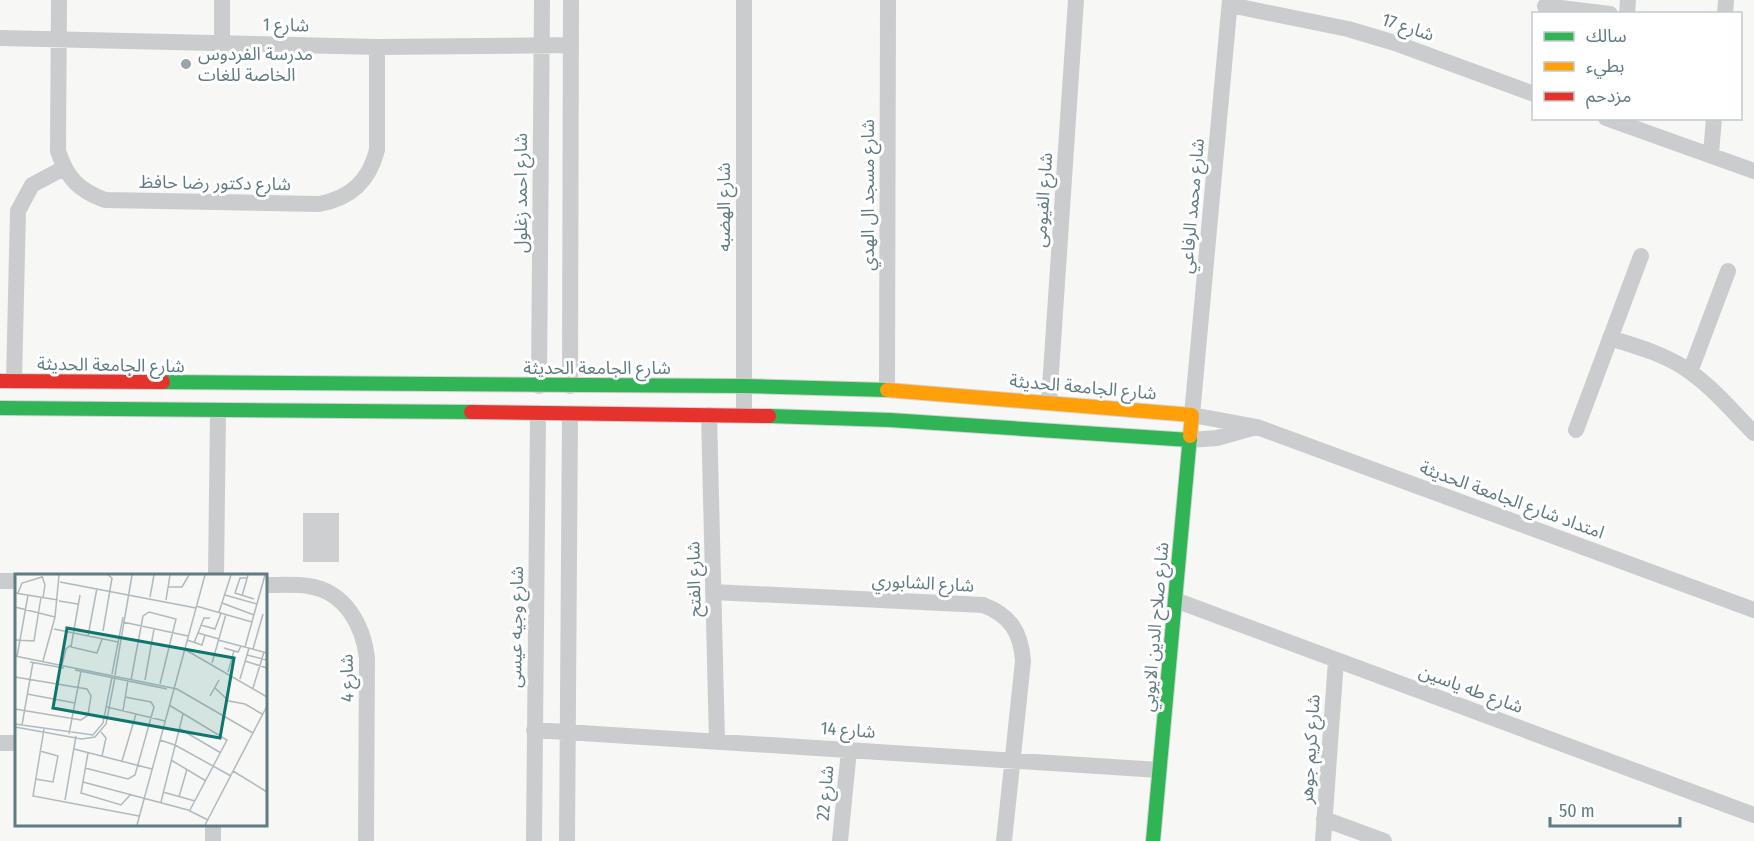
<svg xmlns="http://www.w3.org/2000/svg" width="1754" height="841" font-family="'Fira Sans Condensed','Noto Sans Arabic',sans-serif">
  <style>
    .building { fill: #cdcfd0 }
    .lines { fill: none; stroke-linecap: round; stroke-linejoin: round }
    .fast-casing { stroke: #d2d4d4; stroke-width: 16 }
    .slow-casing { stroke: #d2d4d4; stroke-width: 16 }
    .jam-casing { stroke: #d2d4d4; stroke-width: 16 }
    .street { stroke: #cbcccd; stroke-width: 16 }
    .fast { stroke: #30b455; stroke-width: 14 }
    .slow { stroke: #ff9f0a; stroke-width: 14 }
    .jam { stroke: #e5322d; stroke-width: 14 }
    .poi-dot { fill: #96a6ab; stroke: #fff; stroke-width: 2 }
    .labels { text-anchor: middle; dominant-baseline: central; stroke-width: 6; stroke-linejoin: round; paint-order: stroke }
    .street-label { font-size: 18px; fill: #617b82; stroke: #fff }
    .poi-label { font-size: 18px; fill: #617b82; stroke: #fff; text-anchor: start }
    .inset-road { fill: none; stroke: #aebabe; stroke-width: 1.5 }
    .view { fill: #0f766e; fill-opacity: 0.15; stroke: #0f766e; stroke-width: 3 }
    .inset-edge { fill: none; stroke: #617b82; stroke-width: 3 }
  </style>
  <rect width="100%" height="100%" fill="#f7f7f6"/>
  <path class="building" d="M303 513H339V562H303Z"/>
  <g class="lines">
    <g class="fast-casing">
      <path id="fast" d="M163 382 744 386 887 390
        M0 408 471 412
        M769 416 890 420 1190 440
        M1153 841 1190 436"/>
    </g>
    <g class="slow-casing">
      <path id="slow" d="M887 390 1192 415 1190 436"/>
    </g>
    <g class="jam-casing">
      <path id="jam" d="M0 381 163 382
        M471 412 769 416"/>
    </g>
    <path class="street" d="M59 0 58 151C67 178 78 190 105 200L319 204C351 198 369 181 377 150V47
      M744 0V415
      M1230 0 1192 415 1257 427 1754 610
      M1230 5 1348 29 1395 43 1534 94
      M1545 6 1610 14
      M1627 14 1628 0
      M1725 14 1726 0
      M0 38 377 47 571 45
      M222 43V0
      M1606 118 1754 171
      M1711 154 1714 118
      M1610 338C1635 346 1661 353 1683 367 1711 385 1731 410 1754 433
      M1690 372 1728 271
      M14 381 18 211 32 185 64 168
      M539 386 542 0
      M570 386 571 0
      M887 390 888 0
      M1049 402 1076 0
      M709 415 717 742
      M1576 430 1641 256
      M1190 440 1217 438 1256 427
      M216 576 218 411
      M0 581H16
      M266 585C279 585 295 584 308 586 345 591 363 625 367 658L366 841
      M713 592 983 605C1010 615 1021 632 1023 661L1004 841
      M1175 600 1754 815
      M534 730 1159 770
      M0 743H16
      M1324 819 1384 841
      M213 841V824
      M534 841 538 414
      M567 841 570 414
      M840 841 849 750
      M1323 841 1336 660"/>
    <use href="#fast" class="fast"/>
    <use href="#slow" class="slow"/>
    <use href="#jam" class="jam"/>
  </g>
  <circle class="poi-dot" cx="186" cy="64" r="6"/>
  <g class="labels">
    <g class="street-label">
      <text transform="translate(286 25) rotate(1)">شارع 1</text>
      <text transform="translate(1408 27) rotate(18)">شارع 17</text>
      <text transform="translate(215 183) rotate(1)">شارع دكتور رضا حافظ</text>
      <text transform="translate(521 193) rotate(-90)">شارع احمد زغلول</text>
      <text transform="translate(868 195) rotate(-90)">شارع مسجد ال الهدي</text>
      <text transform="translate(1043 200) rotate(-86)">شارع الفيومى</text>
      <text transform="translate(1192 206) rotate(-85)">شارع محمد الرفاعي</text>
      <text transform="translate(724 207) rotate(-90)">شارع الهضبه</text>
      <text transform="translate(111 365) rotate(1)">شارع الجامعة الحديثة</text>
      <text x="597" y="368">شارع الجامعة الحديثة</text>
      <text transform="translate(1083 387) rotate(5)">شارع الجامعة الحديثة</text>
      <text transform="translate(1512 500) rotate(20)">امتداد شارع الجامعة الحديثة</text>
      <text transform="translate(694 579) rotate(-91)">شارع الفتح</text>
      <text transform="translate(923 583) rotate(3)">شارع الشابوري</text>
      <text transform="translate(516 627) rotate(-89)">شارع وجيه عيسى</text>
      <text transform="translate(1155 627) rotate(-85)">شارع صلاح الدين الايوبي</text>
      <text transform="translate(347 678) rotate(-91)">شارع 4</text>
      <text transform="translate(1471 689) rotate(20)">شارع طه ياسين</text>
      <text transform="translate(848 730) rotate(4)">شارع 14</text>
      <text transform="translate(1310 749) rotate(-86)">شارع كريم جوهر</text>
      <text transform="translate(825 793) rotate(-85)">شارع 22</text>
    </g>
    <g class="poi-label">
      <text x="198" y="54">مدرسة الفردوس<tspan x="198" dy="21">الخاصة للغات</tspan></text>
    </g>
  </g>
  <g transform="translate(15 574)">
    <rect width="252" height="252" fill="#f7f7f6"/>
    <path class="inset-road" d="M27 2 30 11 28 24M232 4H225L220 19 239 25M45 8 181 34M153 13H167L174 1M0 19 43 26M3 19 7 9 27 3M65 21 56 73 82 79 87 65M210 21 242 30M227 22 233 1M135 23 139 1M151 26 155 1M44 27 63 30M207 29 239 41M181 32 237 48M0 33 40 43M204 38 216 1M108 48 173 62M186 51 200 55 206 39M39 55 103 68M88 57 97 4 93 1M183 59 204 65M73 62 82 14M0 66 19 67 26 23M172 66 187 71 190 61M203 66 252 79M179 69 189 44H195M230 73 250 1M209 74 223 78 226 72M169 75 252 123M238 75 248 40M232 81 252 86M0 82 162 115 238 159M2 83 13 21M28 87 40 43 44 1M230 87 252 94M15 88 49 94M197 89 211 40M47 91 51 75 56 71M60 96 152 115M213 98 219 77M97 100 108 43M100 101 117 1M0 103 72 115 76 122 73 141 66 146 0 135M225 105 234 74M116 106 128 42 134 38 161 45 145 110M130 106 139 55M200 114 214 127 230 130 247 140M238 114 249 78M12 120 60 129M195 122 204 106M154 131 212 166 175 236M92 133 150 147M108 137 113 106M0 150 78 161 88 149 97 103M7 151 18 88M0 153 67 165 80 163 91 150 100 103M29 155 18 222 124 242M165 155 206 179M86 158 91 164 87 182M54 160 66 97M145 166 160 171 216 202M59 175 137 195M73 179 66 219 106 231 116 220M156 186 191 207M107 187 121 140M70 194 113 205 120 201 139 133 136 128 110 123M218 197 252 218M20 205 38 208 43 182 25 177M68 208 173 236 193 246M148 218 180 227M164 223 172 195M50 226 61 162M146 228 168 140M122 251 190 1M190 251 252 132"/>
    <path class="view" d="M52 54 219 84 205 164 38 134Z"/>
    <rect width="252" height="252" class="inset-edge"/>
  </g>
  <rect x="1532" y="12" width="210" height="108" fill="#ffffff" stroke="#c0cacd" stroke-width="1.5"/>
  <rect x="1544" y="32" width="30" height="9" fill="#30b455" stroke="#c0cacd" stroke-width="1.5"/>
  <text x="1586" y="42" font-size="18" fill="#617b82">سالك</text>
  <rect x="1544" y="62" width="30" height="9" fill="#ff9f0a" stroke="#c0cacd" stroke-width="1.5"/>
  <text x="1586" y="72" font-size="18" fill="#617b82">بطيء</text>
  <rect x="1544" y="92" width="30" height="9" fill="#e5322d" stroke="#c0cacd" stroke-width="1.5"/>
  <text x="1586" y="102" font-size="18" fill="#617b82">مزدحم</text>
  <path d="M1550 817v9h130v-9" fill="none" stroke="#617b82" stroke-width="3"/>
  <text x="1559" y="817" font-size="18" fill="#617b82" stroke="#ffffff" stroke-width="4.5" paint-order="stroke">50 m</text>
</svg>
